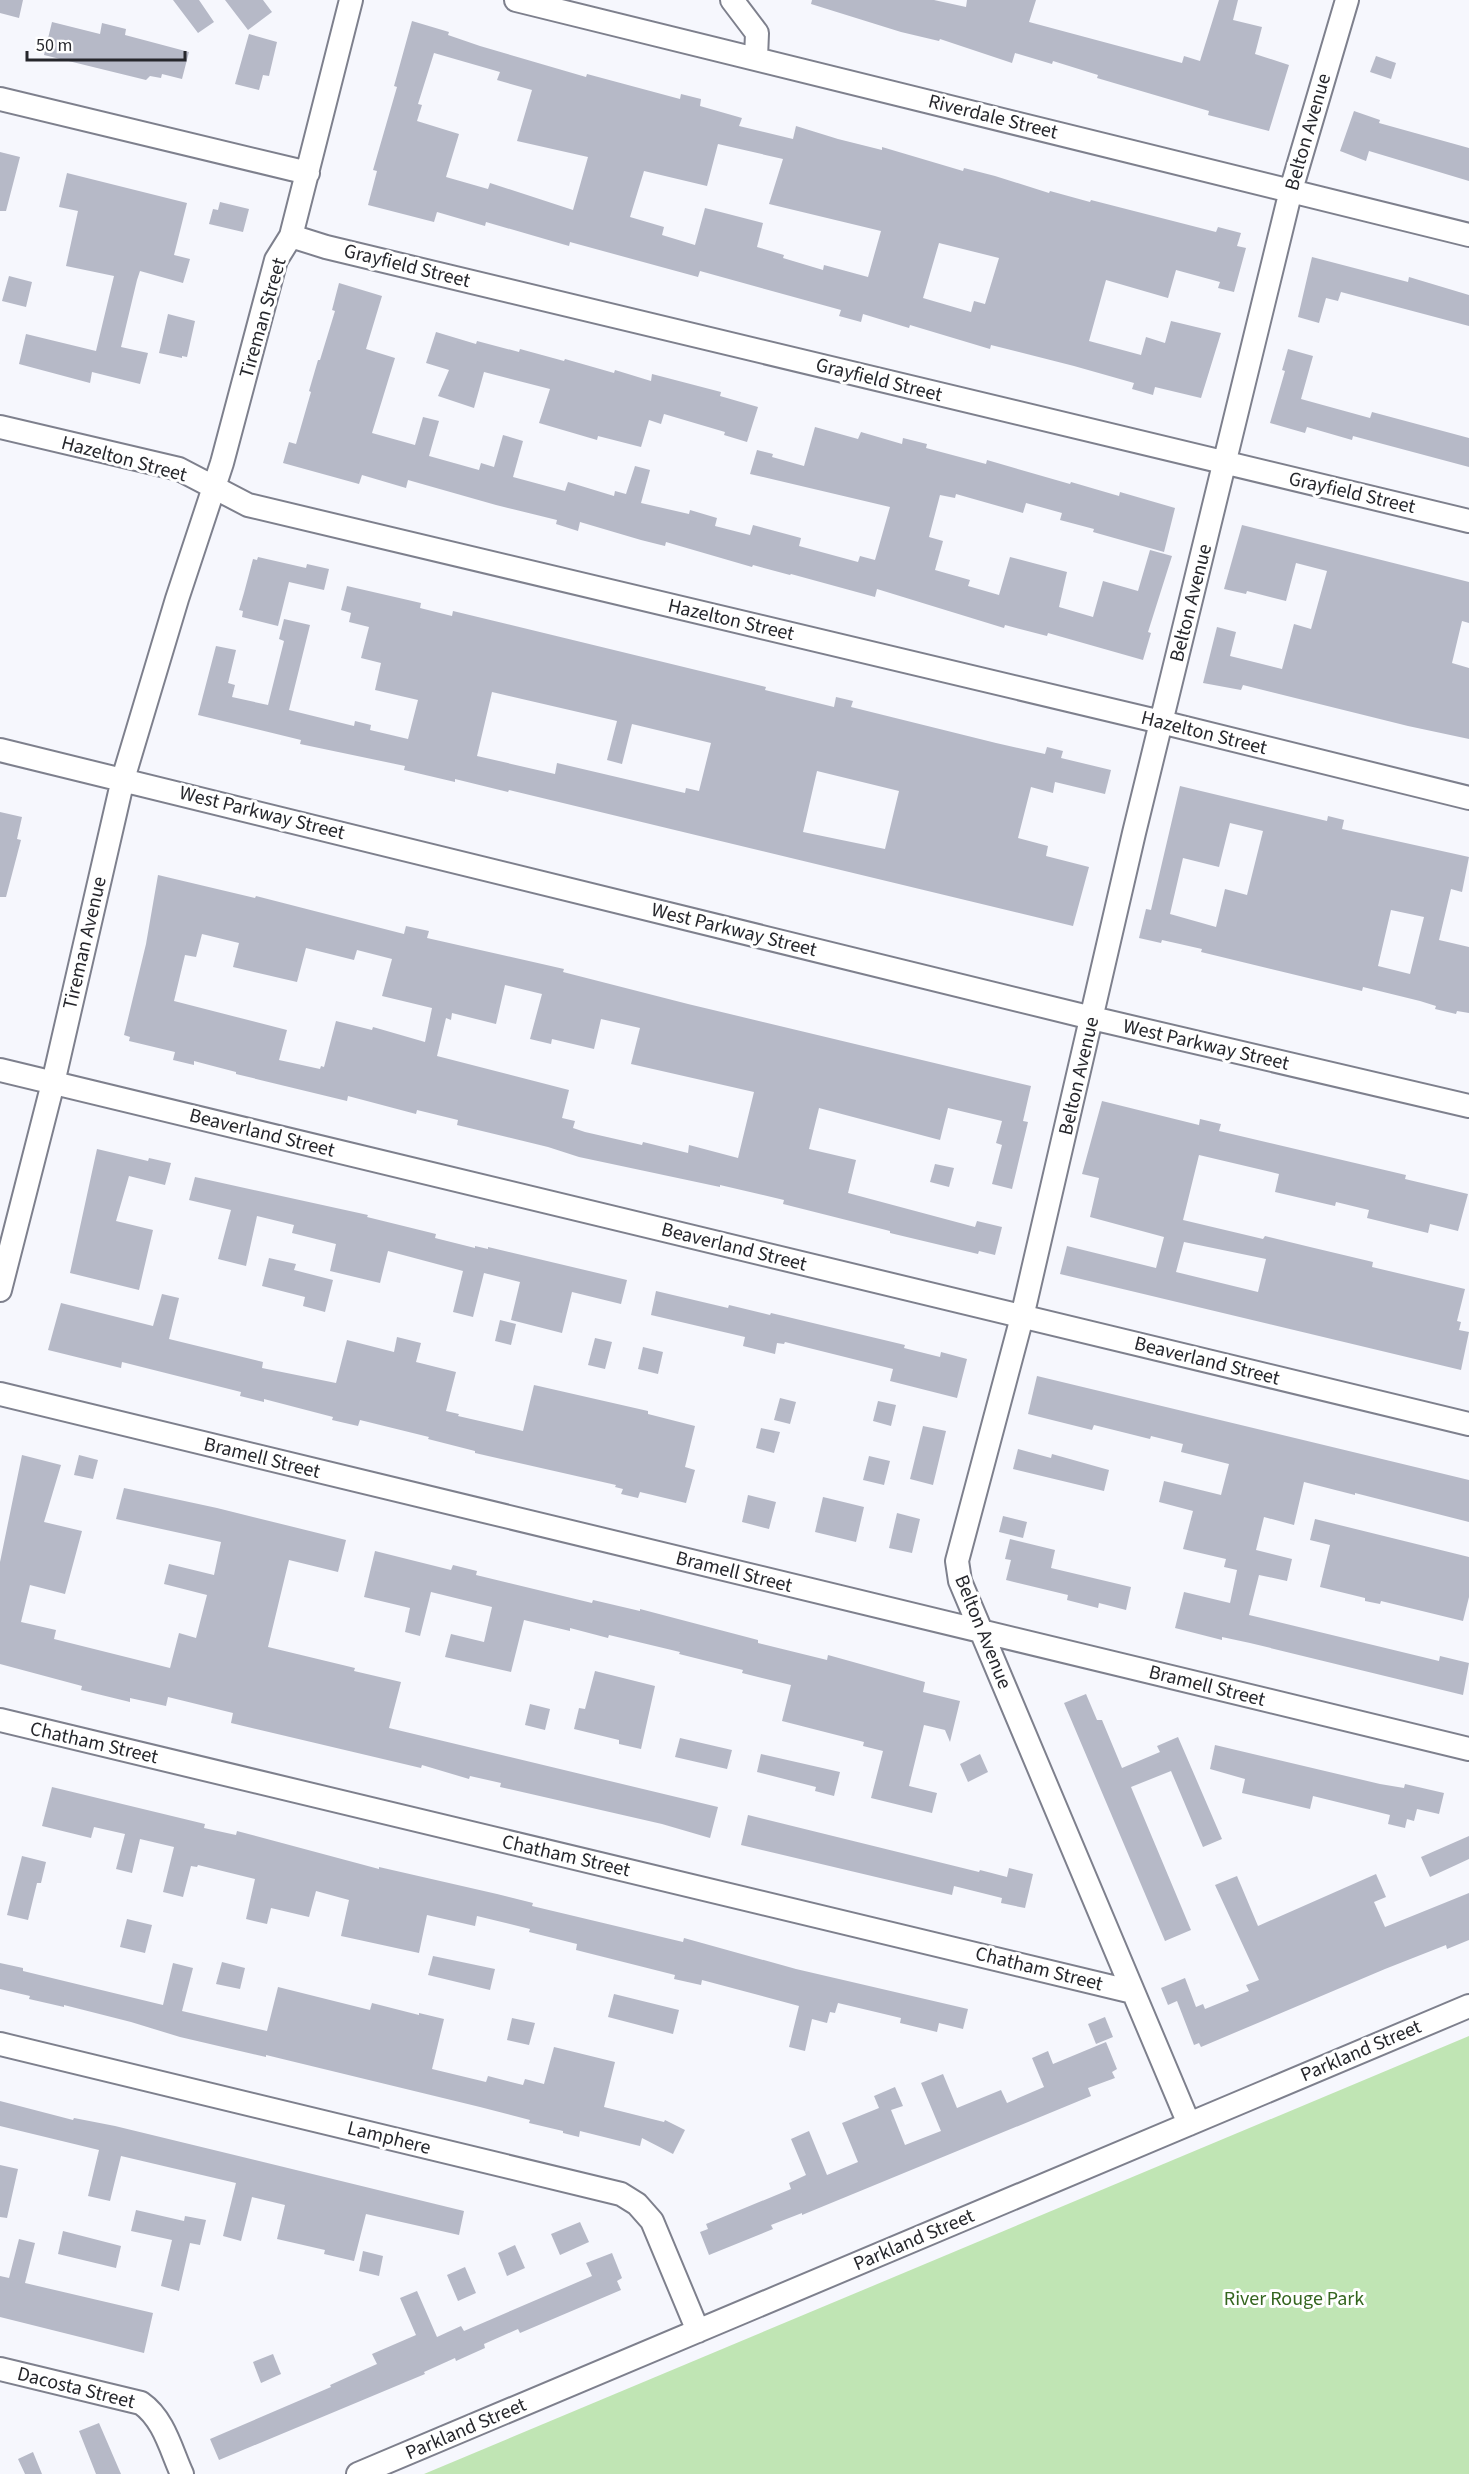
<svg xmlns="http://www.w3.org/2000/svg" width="1469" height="2474" font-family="'Source Sans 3',sans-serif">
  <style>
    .green { fill: #c0e5b4 }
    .building { fill: #b6b9c7; fill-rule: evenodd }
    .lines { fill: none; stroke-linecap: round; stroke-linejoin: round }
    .minor-casing { stroke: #7e808d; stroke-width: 26 }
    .minor { stroke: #fff; stroke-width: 22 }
    .labels { text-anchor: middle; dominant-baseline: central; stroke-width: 6; stroke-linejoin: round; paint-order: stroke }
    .street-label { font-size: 20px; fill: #26272c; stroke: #fff }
    .park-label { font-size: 20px; fill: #34651f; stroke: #fff }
  </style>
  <rect width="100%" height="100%" fill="#f6f7fd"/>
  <path class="green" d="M1469 2036V2474H424Z"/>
  <path class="building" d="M0 0H23L19 18 0 13Z
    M173 0H199L214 22 198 33Z
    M225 0H263L272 12 248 30Z
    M812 0H934L966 7 967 0H1036L1029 22 1182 63 1184 56 1200 61 1219 0H1238L1233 20 1262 27 1255 54 1289 65 1269 131 1208 115 1209 111 1097 78 1098 75 1053 61 1052 64 1015 53 1012 63 940 39 939 41 901 32 811 4Z
    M412 21 449 32 448 35 480 46 586 77 587 74 680 99 681 94 701 99 700 106 742 118 739 126 793 139 796 126 838 139 882 150V147L963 171 964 168 995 176 1049 193 1050 191 1090 202 1091 200 1216 232 1218 227 1241 233 1237 246 1246 248 1234 292 1218 288 1220 282 1176 270 1168 298 1106 280 1089 341 1141 355 1146 337 1165 343 1171 321 1221 333 1201 398 1155 387 1153 395 1132 389 1134 383 1074 366 991 345 990 349 910 325 909 328 863 314 861 322 839 316 841 310 700 271 698 277 570 242 569 246 486 222 485 226 437 212 434 222 368 205 377 171 373 170 397 87 394 86ZM434 53 500 72 497 80 532 90 517 141 588 157 573 210 490 183 488 189 446 177 459 134 417 121 422 105 418 104ZM718 144 783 159 769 204 881 231 868 277 824 265 823 270 783 258 784 255 757 247 763 223 705 208 695 245 662 235 664 227 630 217 644 171 707 186ZM939 243 999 258 985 304 974 301 971 312 923 298Z
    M52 22 100 34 102 23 126 29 125 35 189 52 182 79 162 74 161 78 150 76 146 80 44 55Z
    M249 34 277 42 269 76 263 75 259 90 235 84Z
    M1376 56 1396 63 1391 79 1370 72Z
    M1354 111 1380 120 1379 123 1469 148V181L1369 151 1366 161 1340 151Z
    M0 152 20 157 6 211H0Z
    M67 173 187 203 174 255 190 259 183 283 140 271 137 280 121 347 148 353 140 384 92 372 90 383 19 364 26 334 96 351 114 276 66 266 78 211 59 207Z
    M220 202 249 209 243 232 209 224 213 209 218 210Z
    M1312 257 1408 282 1409 277 1469 295V326L1341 292 1338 301 1326 298 1319 323 1298 317Z
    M9 276 32 282 26 307 2 301Z
    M339 283 382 296 366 349 395 358 372 433 415 445 423 417 439 421 429 456 479 470 481 463 494 467 503 435 523 441 513 477 565 491 568 482 614 496 615 491 626 494 635 466 650 470 641 503 689 514 690 510 717 518 715 526 750 535 753 525 801 538 799 546 858 562 860 556 875 560 890 507 750 474 757 450 773 454 772 457 804 466 815 427 858 439 861 432 902 444 903 438 927 444 926 448 986 464 987 460 1070 484 1071 482 1119 496 1120 492 1175 508 1164 552 1093 532 1094 529 1060 520 1062 513 1026 503 1023 513 956 494 955 498 940 495 929 537 943 541 935 570 970 580 968 586 999 595 1010 557 1067 572 1059 607 1093 617 1103 581 1138 591 1150 550 1172 556 1148 632 1151 633 1143 660 1048 633 1047 636 1005 625 1004 628 877 589 875 597 791 574 790 575 753 565 752 567 666 542 665 546 641 540 580 522 578 531 556 524 557 520 496 505 408 480 406 488 362 475 359 484 283 463 289 442 296 444 311 392 309 391 318 360H320L335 311 332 310Z
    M168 314 195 321 187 357 182 356V358L159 353Z
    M436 332 476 344 477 341 519 352 520 349 564 361 565 359 614 373 615 370 651 381 652 374 721 392 720 396 758 407 747 442 724 435 725 432 664 414 661 424 649 420 641 447 598 436 597 440 539 423 550 389 484 372 474 408 438 396 449 370 426 363Z
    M1288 349 1313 356 1301 399 1370 418 1372 412 1469 438V467L1353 436 1352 440 1307 427 1305 433 1270 423 1285 371 1282 370Z
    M1242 525 1469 582V623L1462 621 1452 663 1469 668V739L1408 726 1243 685 1241 690 1203 683 1217 627 1236 632 1230 656 1282 669 1294 624 1311 629 1327 571 1296 563 1286 601 1247 591 1246 594 1224 589Z
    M258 557 306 568 307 564 329 569 324 590 289 582 278 626 242 617 243 611 239 610 244 593 253 559 257 560Z
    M347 586 421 603 420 608 452 616 453 611 766 687 765 690 834 707 836 697 853 701 851 707 996 743 1045 754 1047 747 1063 751 1061 758 1111 770 1105 794 1055 782 1053 793 1031 787 1018 838 1048 846 1046 856 1089 867 1073 926 509 790 508 792 455 779V782L404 770 405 766 300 744 301 740 198 715 216 646 236 650 228 683 235 685 232 697 268 705 284 641 279 639 284 619 310 625 289 710 354 726 355 721 371 725 370 730 408 739 418 700 375 690 381 663 361 658 369 627 349 622 351 613 341 610ZM492 692 617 721 607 760 622 764 632 724 711 743 699 791 686 788 685 793 557 763 555 774 477 756ZM817 771 899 791 885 849 803 832Z
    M1180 786 1327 821 1328 816 1344 820 1342 829 1469 857 1462 892 1451 889 1439 940 1469 947V1013L1457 1011 1456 1014 1435 1009 1436 1006 1420 1001 1363 987 1362 991 1201 952 1202 949 1162 940 1161 943 1139 938 1146 909 1151 910ZM1230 823 1263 831 1247 895 1225 889 1216 927 1170 914 1183 858 1219 867ZM1391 910 1424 917 1410 974 1378 966Z
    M0 812 22 817 17 839 21 840 6 897H0Z
    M158 875 255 898 256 896 404 934 406 926 429 931 427 938 564 969 563 972 688 1004 1031 1086 1023 1121 1028 1122 1012 1189 992 1184 1002 1145 996 1143 1002 1121 948 1108 940 1140 819 1108 809 1149 856 1160 848 1193 975 1227 977 1221 1002 1227 995 1255 979 1251 978 1254 890 1233V1231L783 1204 784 1200 720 1185V1187L579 1157 548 1147 457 1125 458 1120 417 1110 416 1114 348 1096 347 1101 236 1074V1072L194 1061V1065L173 1060 175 1052 129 1041 130 1037 124 1035 146 944ZM202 934 239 943 233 967 297 982 306 948 354 960 357 950 392 959 382 996 432 1008 425 1042 373 1027 372 1030 336 1021 324 1067 321 1066 320 1069 279 1060 287 1030 174 1001 185 955 196 957ZM505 985 542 994 530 1039 551 1044 552 1039 594 1049 601 1019 640 1028 631 1064 754 1092 738 1158 689 1145 688 1153 643 1142 642 1145 585 1132 573 1128 575 1121 562 1118 569 1090 437 1056 446 1018 451 1020 452 1013 496 1024Z
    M1102 1101 1199 1125 1200 1119 1221 1124 1219 1131 1406 1175 1405 1179 1468 1194 1458 1231 1430 1224 1428 1233 1367 1218 1369 1210 1336 1202 1335 1206 1275 1192 1279 1174 1199 1155 1183 1220 1263 1239 1265 1236 1310 1247 1373 1262 1372 1267 1465 1289 1457 1321 1461 1322 1459 1330 1469 1332 1461 1370 1060 1274 1067 1246 1156 1268 1164 1237 1090 1217 1099 1178 1082 1174ZM1184 1242 1266 1259 1258 1292 1176 1272Z
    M97 1149 148 1161 149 1158 171 1163 165 1185 129 1176 116 1221 153 1230 139 1290 70 1273Z
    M935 1164 954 1168 949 1187 930 1182Z
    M195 1177 368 1215 367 1217 436 1234 435 1238 475 1248V1246L488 1249V1247L627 1280 621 1304 572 1292 562 1333 511 1320 520 1282 484 1273 473 1317 453 1312 463 1271 388 1251 380 1283 330 1271 336 1244 292 1233 294 1225 257 1216 246 1266 218 1259 231 1210 189 1200Z
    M269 1258 296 1264 294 1270 333 1280 325 1312 303 1306 305 1297 262 1286Z
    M656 1291 728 1308 729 1305 770 1315 771 1313 905 1345 904 1348 940 1357 941 1352 967 1359 957 1398 890 1381 893 1369 785 1342 784 1344 777 1343 775 1354 743 1346 745 1337 651 1315Z
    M162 1294 179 1298 169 1339 263 1362 262 1368 336 1383 347 1340 394 1352 397 1337 421 1343 416 1362 456 1372 446 1411 459 1414 458 1416 523 1431 534 1385 648 1411V1414L695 1426 685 1467 695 1470 686 1503 640 1492 638 1498 621 1494 623 1489 615 1487 616 1485 475 1453V1451L428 1439 429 1437 360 1420 358 1426 332 1420 333 1417 264 1399V1402L240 1396 241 1392 122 1362 121 1368 48 1350 61 1303 153 1326Z
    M500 1320 516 1324 511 1345 495 1341Z
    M595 1338 612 1342 605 1369 588 1365Z
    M643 1347 663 1352 658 1374 638 1369Z
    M1037 1376 1469 1480V1522L1355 1493V1495L1304 1482 1294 1525 1264 1517 1256 1550 1292 1559 1287 1581 1259 1575 1249 1615 1439 1661 1440 1656 1469 1663 1463 1695 1250 1643 1222 1637V1640L1175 1628 1184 1592 1230 1603 1237 1570 1224 1567 1226 1559 1183 1549 1193 1511 1159 1502 1164 1481 1221 1495 1229 1464 1181 1452 1183 1444 1151 1436 1150 1439 1094 1425 1092 1430 1028 1414Z
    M780 1398 796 1402 790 1424 774 1420Z
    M878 1401 896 1405 891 1426 873 1421Z
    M923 1426 946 1431 933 1485 910 1479Z
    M761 1428 780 1432 774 1453 756 1448Z
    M1018 1449 1051 1458 1052 1454 1109 1470 1104 1491 1013 1469Z
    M22 1455 61 1465 44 1522 82 1531 65 1594 30 1585 21 1622 56 1630 54 1639 170 1668 179 1633 196 1638 207 1595 164 1584 169 1564 214 1575 221 1542 116 1519 124 1488 217 1508 346 1540 338 1572 289 1560 268 1647 355 1668 354 1671 401 1682 389 1728 718 1807 710 1838 662 1824 500 1787 501 1783 470 1776 469 1779 422 1765 421 1768 231 1723 233 1713 168 1697 166 1706 130 1698V1702L81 1690 82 1686 0 1664V1562Z
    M79 1455 98 1460 93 1479 74 1475Z
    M869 1456 890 1461 884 1485 863 1480Z
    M748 1495 776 1502 769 1529 742 1522Z
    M823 1497 864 1507 856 1542 815 1532Z
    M897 1513 920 1519 912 1553 889 1548Z
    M1003 1516 1027 1522 1023 1538 999 1532Z
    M1315 1519 1469 1557V1597L1463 1621 1381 1601 1380 1604 1365 1601V1598L1320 1587 1330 1545 1310 1540Z
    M1010 1539 1055 1550 1051 1568 1131 1587 1126 1610 1099 1603 1098 1608 1067 1600 1068 1595 1006 1580 1011 1560 1005 1559Z
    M375 1551 451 1570 453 1565 477 1571 476 1575 592 1603 593 1600 640 1611V1609L758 1640V1643L827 1660 828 1655 925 1682 923 1692 960 1701 950 1742 945 1730 924 1725 909 1786 937 1793 932 1813 871 1798 883 1751 863 1746 864 1742 782 1721 791 1685 742 1673 743 1670 679 1654 680 1652 609 1635 608 1638 570 1628V1631L524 1620 511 1672 445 1657 451 1634 484 1642 492 1607 431 1592 420 1636 405 1632 410 1608 364 1597Z
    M595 1671 655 1686 641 1749 619 1744V1740L574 1729 579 1708 585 1709Z
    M1086 1694 1097 1720H1102L1122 1768 1160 1752 1157 1746 1178 1737 1222 1839 1203 1847 1171 1771 1131 1787 1191 1930 1165 1941 1064 1703Z
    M530 1704 550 1709 545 1730 525 1725Z
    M680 1738 732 1750 727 1769 675 1757Z
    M1215 1745 1380 1784 1404 1788 1405 1784 1444 1793 1439 1814 1417 1809 1414 1821 1407 1819 1405 1828 1388 1824 1390 1815 1313 1796 1310 1809 1242 1793 1245 1779 1210 1769Z
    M761 1754 840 1772 834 1796 815 1791 816 1787 757 1772Z
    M980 1754 988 1772 968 1782 960 1764Z
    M52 1787 205 1824 204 1828 236 1835 237 1831 379 1869V1867L497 1894 533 1903 532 1906 683 1942 684 1938 796 1969 968 2009 963 2029 939 2023 937 2032 900 2023 901 2018 838 2003 835 2013 830 2012 827 2023 812 2019 805 2051 789 2047 799 2006 702 1980 701 1985 674 1979 675 1975 576 1950 577 1944 529 1932 530 1929 477 1916 475 1926 427 1915 419 1953 341 1936 349 1900 316 1891 309 1917 271 1908 267 1924 246 1919 255 1879 198 1865 197 1867 191 1866 183 1897 163 1892 174 1847 140 1839 132 1873 116 1869 125 1834 94 1827 91 1838 42 1826Z
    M748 1815 979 1872 980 1870 1007 1877 1009 1868 1033 1874 1025 1908 1001 1903 1002 1898 954 1886 952 1895 741 1845Z
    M1469 1836V1859L1430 1877 1421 1857Z
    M22 1856 46 1862 41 1883H37L28 1920 7 1915Z
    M1376 1874 1386 1897 1374 1902 1385 1927 1469 1893V1940L1447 1949 1446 1945 1385 1969 1201 2047 1199 2043 1194 2045 1177 2001 1168 2005 1161 1988 1185 1978 1196 2007 1203 2004 1205 2009 1249 1991 1246 1985 1259 1980 1215 1885 1237 1876 1258 1926Z
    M127 1919 152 1925 145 1953 120 1947Z
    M433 1956 495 1969 490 1990 428 1975Z
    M222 1962 245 1968 240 1989 216 1984Z
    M0 1963 23 1968V1971L163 2005 173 1963 193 1968 182 2011 267 2031 278 1987 370 2010 372 2003 419 2015V2013L444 2019 432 2069 486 2082 488 2076 523 2085 525 2079 544 2084 554 2047 615 2062 604 2107 664 2122 665 2120 685 2130 673 2154 642 2138 640 2146 580 2131 579 2137 563 2133V2131L529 2123 530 2120 480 2107 266 2055V2057L180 2037 131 2022 64 2005V2007L29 1999 30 1996 0 1989Z
    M614 1994 679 2010 673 2034 608 2017Z
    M1105 2017 1113 2037 1096 2044 1088 2024Z
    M512 2018 535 2023 529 2045 507 2040Z
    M1106 2042 1117 2069 1112 2072 1115 2078 1088 2088 1091 2096 802 2215V2213L771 2225 773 2229 709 2255 700 2232 708 2229 706 2224 791 2189 789 2183 806 2175 791 2139 809 2131 827 2175 858 2162 842 2123 879 2108 874 2096 895 2087 903 2106 891 2110 905 2145 941 2131 921 2083 943 2074 957 2108 1001 2090 1007 2103 1044 2087 1032 2058 1048 2051 1053 2064Z
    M0 2101 73 2120 74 2118 115 2126 464 2211 459 2235 366 2214 354 2261 324 2254 325 2250 277 2239 285 2205 252 2197 241 2241 223 2236 236 2183 121 2156 110 2201 88 2196 99 2150 0 2126Z
    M0 2165 18 2169 7 2218 0 2217Z
    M136 2210 184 2221 185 2216 206 2220 200 2245 190 2243 179 2291 161 2286 172 2240 131 2231Z
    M580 2222 589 2242 560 2255 551 2234Z
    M63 2231 121 2246 116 2268 58 2254Z
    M19 2239 35 2243 25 2283 153 2313 144 2353 0 2317V2276L9 2278Z
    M515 2245 525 2268 507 2276 498 2253Z
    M363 2251 383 2256 379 2276 359 2271Z
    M612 2253 622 2278 617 2281 621 2290 520 2333 518 2329 484 2344 485 2348 456 2361 455 2358 424 2372 425 2374 219 2460 210 2439 331 2387 330 2385 377 2364 372 2354 416 2335 400 2298 417 2291 437 2337 461 2326 464 2331 592 2276 586 2263Z
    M465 2267 476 2293 458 2301 447 2275Z
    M273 2354 281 2374 261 2383 253 2362Z
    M99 2423 121 2474H96L79 2431Z
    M33 2452 42 2474H25L18 2459Z"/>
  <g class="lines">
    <g class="minor-casing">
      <path id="minor" d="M516 0 1469 235
        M732 0 757 33 756 58
        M0 99 308 173
        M291 236 326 247 1469 521
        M0 427 179 469 248 505 1161 722 1469 798
        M0 750 1092 1018 1469 1106
        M0 1070 1469 1424
        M0 1290 53 1083 123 779 177 599 222 463 276 260 291 236 351 0
        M0 1394 1469 1749
        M0 1720 1133 1992
        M0 2044 621 2194 637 2204 652 2221 698 2331
        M1189 2124 960 1581 957 1561 1022 1317 1134 833 1291 190 1347 0
        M0 2369 141 2403C164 2419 171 2450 182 2474
        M358 2474 1469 2006"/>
    </g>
    <use href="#minor" class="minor"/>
  </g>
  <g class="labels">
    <g class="street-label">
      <text transform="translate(993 117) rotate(14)">Riverdale Street</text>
      <text transform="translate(1308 132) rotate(-74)">Belton Avenue</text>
      <text transform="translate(407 266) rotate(14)">Grayfield Street</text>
      <text transform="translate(263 318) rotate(-74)">Tireman Street</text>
      <text transform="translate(879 380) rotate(14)">Grayfield Street</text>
      <text transform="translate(124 459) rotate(15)">Hazelton Street</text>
      <text transform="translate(1352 493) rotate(13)">Grayfield Street</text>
      <text transform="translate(1191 603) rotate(-76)">Belton Avenue</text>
      <text transform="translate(731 620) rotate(13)">Hazelton Street</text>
      <text transform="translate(1204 733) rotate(14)">Hazelton Street</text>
      <text transform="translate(262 813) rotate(14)">West Parkway Street</text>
      <text transform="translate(734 930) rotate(14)">West Parkway Street</text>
      <text transform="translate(85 943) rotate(-77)">Tireman Avenue</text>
      <text transform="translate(1206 1045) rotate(13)">West Parkway Street</text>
      <text transform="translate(1079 1076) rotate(-77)">Belton Avenue</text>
      <text transform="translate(262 1133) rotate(14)">Beaverland Street</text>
      <text transform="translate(734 1247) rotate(14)">Beaverland Street</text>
      <text transform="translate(1207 1361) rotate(14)">Beaverland Street</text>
      <text transform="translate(262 1458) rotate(14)">Bramell Street</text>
      <text transform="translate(734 1572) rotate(14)">Bramell Street</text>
      <text transform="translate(983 1632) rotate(68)">Belton Avenue</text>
      <text transform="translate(1207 1686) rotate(14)">Bramell Street</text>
      <text transform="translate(94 1743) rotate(13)">Chatham Street</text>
      <text transform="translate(566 1856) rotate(13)">Chatham Street</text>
      <text transform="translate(1039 1969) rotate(14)">Chatham Street</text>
      <text transform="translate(1361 2051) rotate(-23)">Parkland Street</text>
      <text transform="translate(389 2138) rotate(14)">Lamphere</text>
      <text transform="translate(914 2240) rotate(-23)">Parkland Street</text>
      <text transform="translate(76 2388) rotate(14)">Dacosta Street</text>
      <text transform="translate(466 2429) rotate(-23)">Parkland Street</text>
    </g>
    <g class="park-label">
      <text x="1294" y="2299">River Rouge Park</text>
    </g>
  </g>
  <path d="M27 51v9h158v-9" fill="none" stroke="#26272c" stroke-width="3"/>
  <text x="36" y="51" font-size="18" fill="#26272c" stroke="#ffffff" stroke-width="4.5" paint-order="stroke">50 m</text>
</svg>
